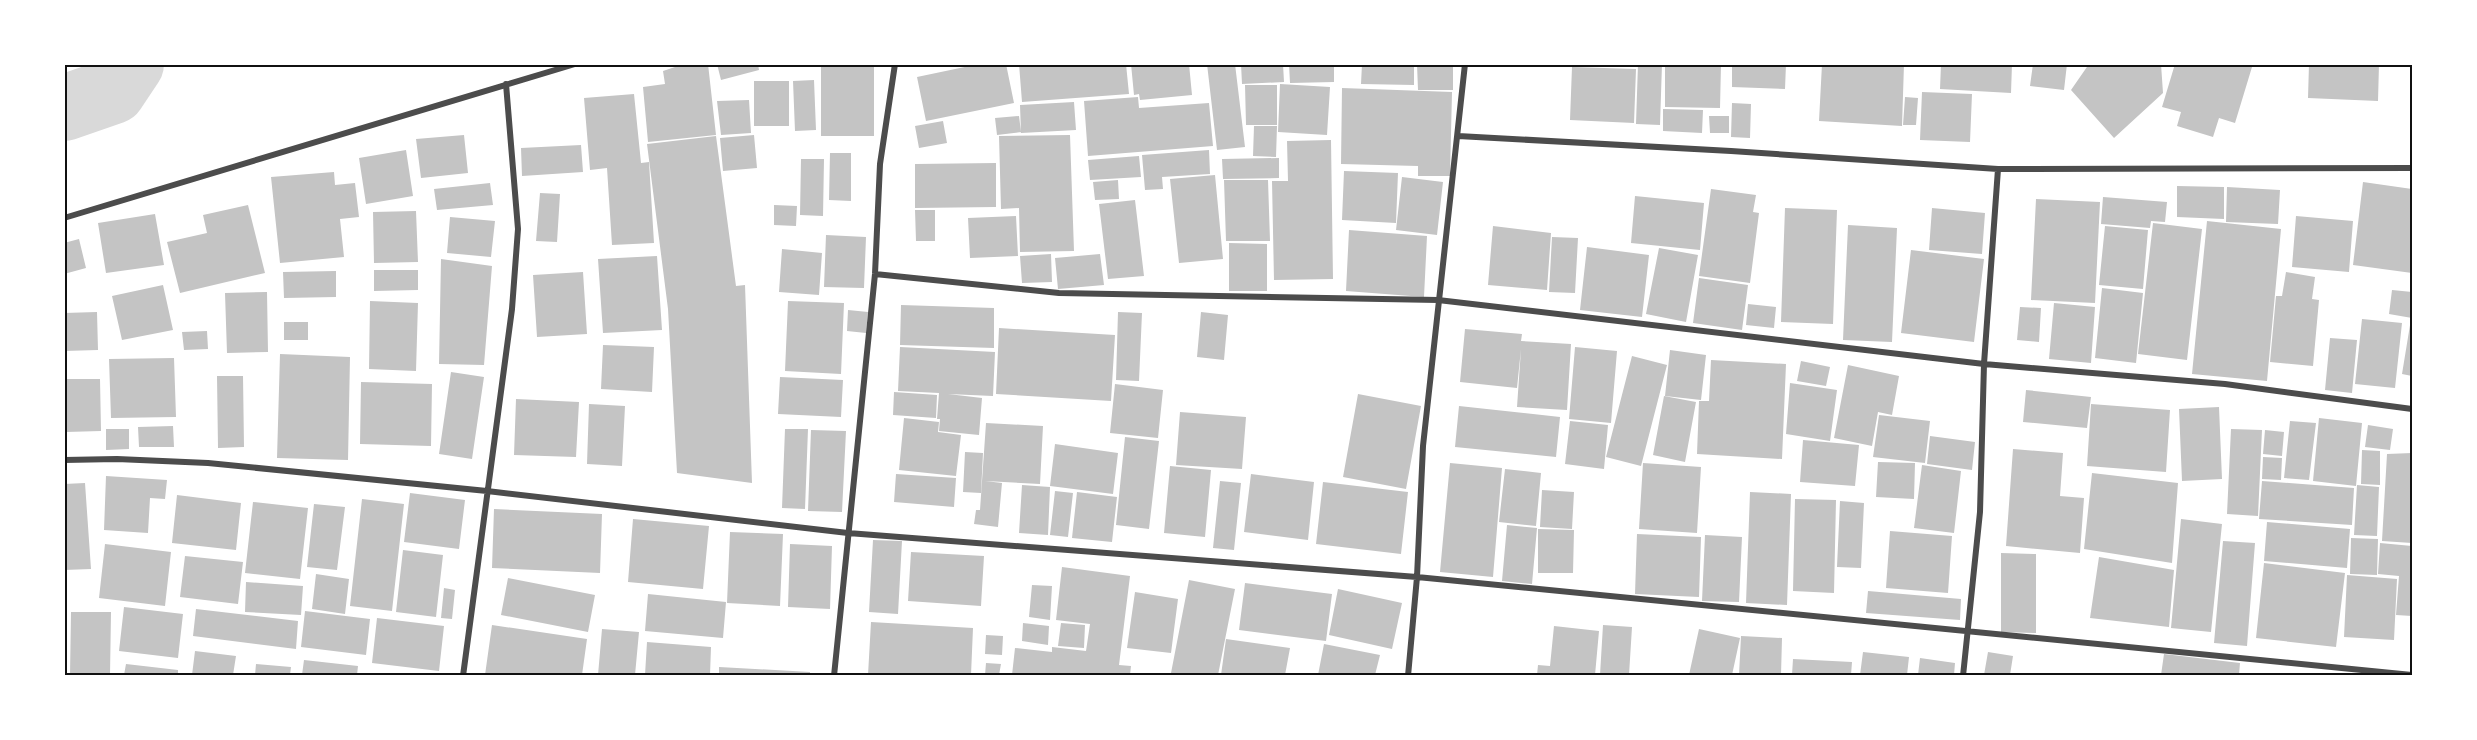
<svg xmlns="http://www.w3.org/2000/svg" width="2477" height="740" font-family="Roboto,sans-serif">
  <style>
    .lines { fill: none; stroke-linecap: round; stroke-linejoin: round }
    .river { stroke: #d9d9d9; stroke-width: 66 }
    .building { fill: #c4c4c4 }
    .minor { stroke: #4c4c4c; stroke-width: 6 }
    .neatline { fill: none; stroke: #111; stroke-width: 2 }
  </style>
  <rect width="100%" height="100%" fill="#fff"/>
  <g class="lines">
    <path class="river" d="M64 108 113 91 131 64"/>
  </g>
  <path class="building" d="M684 64H708L716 135 648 142 643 87 665 84 663 71Z
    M717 64H758L759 70 721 80Z
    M821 64H874V136H821Z
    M979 64H1006L1014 103 926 121 917 77Z
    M1019 64H1126L1129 94 1022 102Z
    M1131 64H1189L1192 95 1140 100 1139 94 1134 95Z
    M1207 64H1235L1245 147 1217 150Z
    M1241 64H1283L1284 82 1242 84Z
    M1289 64H1334V82L1290 83Z
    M1362 64H1414V85L1361 84Z
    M1417 64H1453V90H1418Z
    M1638 64H1662L1660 125 1636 124Z
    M1665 64H1721L1720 108 1665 107Z
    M1732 64H1786L1785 89 1732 87Z
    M1822 64H1904L1902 126 1819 121Z
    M1941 64H2012L2011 93 1940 89Z
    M2033 64H2067L2064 90 2030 86Z
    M2089 64H2161L2163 93 2114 138 2071 90Z
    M2175 64H2243L2252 67 2235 123 2219 118 2213 137 2177 126 2181 112 2162 107Z
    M2309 64H2379L2378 101 2308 98Z
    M1572 67 1636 69 1634 123 1570 120Z
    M814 80 816 130 795 131 793 81Z
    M754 81H789V126H754Z
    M1280 84 1330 87 1327 135 1278 132Z
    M1245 85H1277V125H1246Z
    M1342 88 1452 92 1450 176H1418V166L1341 164Z
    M1922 92 1972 94 1970 142 1920 140Z
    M634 94 641 163 649 162 654 243 612 245 607 168 590 170 584 98Z
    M1138 97 1139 108 1209 103 1213 146 1088 156 1084 101Z
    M1905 97 1918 98 1916 125H1903Z
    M749 100 751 133 721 135 717 101Z
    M1074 102 1076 130 1021 133 1020 105Z
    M1732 103 1751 104 1750 138 1731 137Z
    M1663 109 1703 110 1702 133 1663 131Z
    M1019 116 1021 132 997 135 995 118Z
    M1709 116H1729V133H1710Z
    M943 121 947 143 919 148 915 126Z
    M1254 126H1277L1276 157 1253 156Z
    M464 135 468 173 421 178 416 139Z
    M754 135 757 168 723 171 720 138Z
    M1070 135 1074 251 1020 252 1019 208 1001 209 999 136Z
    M716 136 736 286 745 285 752 483 677 473 668 309 647 144Z
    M1331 140 1333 279 1274 280 1272 181H1288L1287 141Z
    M581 145 583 172 522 176 521 148Z
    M406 150 413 196 366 204 359 158Z
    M1209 150 1210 174 1162 177 1163 189 1145 190 1142 155Z
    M830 153H851V201L829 200Z
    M1139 156 1141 177 1090 180 1088 160Z
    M1279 158V178L1223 179 1222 159Z
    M801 159H824L823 216 800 215Z
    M996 163V207L915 208V164Z
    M1344 171 1398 173 1396 223 1342 220Z
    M334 172 335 185 355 183 359 217 340 219 344 257 280 263 271 177Z
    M1215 175 1223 259 1179 263 1170 179Z
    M1402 177 1443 182 1437 235 1396 230Z
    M1118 180 1119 199 1095 200 1093 182Z
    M1224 180H1268L1270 241H1226Z
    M2363 182 2412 189V273L2353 265Z
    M490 183 493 205 437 210 434 189Z
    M2177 186 2224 187V219L2177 217Z
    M2227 187 2280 190 2278 224 2226 222Z
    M1711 189 1756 195 1753 212 1759 213 1750 283 1699 276Z
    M540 193 560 194 557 242 536 241Z
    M1635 196 1704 203 1700 250 1631 243Z
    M2103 197 2167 202 2165 222 2151 221 2150 228 2101 224Z
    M2036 199 2100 202 2095 303 2031 300Z
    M1135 200 1144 276 1108 279 1099 204Z
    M248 205 265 273 180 293 167 242 207 233 203 215Z
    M774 205 797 206 796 226 774 225Z
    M1785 208 1837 210 1833 324 1781 322Z
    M1932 208 1985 213 1982 254 1929 250Z
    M915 210H935V241H916Z
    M416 211 418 262 374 263 373 212Z
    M155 214 164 265 106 273 98 223Z
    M1016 216 1018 256 970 258 968 218Z
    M2296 216 2353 221 2349 272 2292 267Z
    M450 217 495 221 491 257 447 253Z
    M2207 221 2281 229 2267 381 2192 374Z
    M2153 223 2202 229 2187 360 2138 354Z
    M1848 225 1897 228 1892 342 1843 340Z
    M1493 226 1551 233 1547 290 1488 285Z
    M2105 226 2148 230 2143 289 2099 285Z
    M1349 230 1427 236 1424 297 1346 291Z
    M826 235 866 237 864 288 824 287Z
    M1552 237 1578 238 1575 293 1549 292Z
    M79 239 86 268 64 274V243Z
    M1229 243 1267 244V291H1229Z
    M1587 247 1649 255 1642 317 1580 310Z
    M1659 248 1698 255 1686 322 1646 314Z
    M782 249 822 253 819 295 779 292Z
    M1911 250 1984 259 1974 342 1901 333Z
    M1051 254 1052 282 1022 283 1020 256Z
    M1100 254 1104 285 1058 289 1055 258Z
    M657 256 662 330 603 333 598 259Z
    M441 259 492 266 484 365 439 364Z
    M374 270H418V290L374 291Z
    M336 271V297L284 298 283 272Z
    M583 272 587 334 537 337 533 275Z
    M2286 272 2315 277 2312 299 2319 300 2313 366 2270 362 2276 296H2282Z
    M1699 278 1748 285 1742 330 1693 323Z
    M163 285 173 330 122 340 112 296Z
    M2102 288 2143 293 2136 363 2095 358Z
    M2392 290 2412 292V318L2389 314Z
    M267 292 268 352 227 353 225 293Z
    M370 301 418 303 416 371 369 369Z
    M788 301 844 303 841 374 785 371Z
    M2054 303 2095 307 2091 363 2049 359Z
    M1748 304 1776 307 1774 328 1746 325Z
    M901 305 994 308V348L900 345Z
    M2020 307 2041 308 2039 342 2017 340Z
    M848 310 868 312 866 333 847 331Z
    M97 312 98 350 64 351V313Z
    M1118 312 1142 313 1139 381 1116 380Z
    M1201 312 1228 315 1224 360 1197 357Z
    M2362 319 2402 323 2395 388 2355 384Z
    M2411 319H2412V376L2402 374Z
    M284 322H308V340H284Z
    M999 328 1115 335 1111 401 996 394Z
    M1465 329 1522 334 1521 341 1571 344 1567 410 1517 407 1521 349 1517 388 1460 382Z
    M207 331 208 349 184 350 182 332Z
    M2330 338 2357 340 2352 393 2325 390Z
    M603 345 654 347 652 392 601 389Z
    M900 347 995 352 993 396 948 394 982 398 979 435 939 431 940 419H937L939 393 898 391Z
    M1575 347 1617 351 1611 423 1569 419Z
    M1670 350 1706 355 1701 400 1665 396Z
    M280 354 350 357 348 460 277 458Z
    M1632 356 1667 365 1641 466 1606 457Z
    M174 358 176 417 111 418 109 359Z
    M1711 360 1786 364 1782 459 1697 454 1699 401H1709Z
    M1801 361 1830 367 1826 386 1797 381Z
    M1848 365 1899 376 1892 415 1878 412 1872 446 1834 438Z
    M451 372 484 377 472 459 439 454Z
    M217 376H243L244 447 218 448Z
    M780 377 843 380 841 417 778 414Z
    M65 379H100L101 431 66 432Z
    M361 382 432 384 431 446 360 444Z
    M1790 383 1837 390 1830 441 1786 434Z
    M1115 384 1163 390 1158 438 1110 433Z
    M2026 390 2091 397 2087 428 2023 422Z
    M894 392 937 395 936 418 893 415Z
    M1358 394 1421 406 1406 489 1343 477Z
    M1664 396 1696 402 1685 462 1653 455Z
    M516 399 579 402 576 457 514 455Z
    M589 404 625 406 622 466 587 464Z
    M2091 404 2170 410 2166 472 2087 466Z
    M1459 406 1560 417 1556 457 1455 447Z
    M2219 407 2222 479 2182 481 2179 409Z
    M1180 412 1246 417 1242 469 1176 465Z
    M1879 415 1930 421 1925 463 1873 457Z
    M904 418 939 422 938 432 961 435 956 476 899 470Z
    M2319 418 2362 423 2356 486 2313 481Z
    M1570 421 1608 425 1604 469 1565 464Z
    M2290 421 2316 423 2309 480 2284 478Z
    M986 423 1043 426 1040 484 985 481 1002 483 998 527 974 524 976 510H980Z
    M2368 425 2393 429 2390 450 2365 447Z
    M173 426 174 447H139L138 427Z
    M106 429H129V449L106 450Z
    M785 429H808L805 509 782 508Z
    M2231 429 2262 430 2258 516 2227 514Z
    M811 430 846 431 842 512 808 511Z
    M2265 430 2284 432 2282 456 2263 454Z
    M1930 436 1975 442 1972 470 1927 464Z
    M1125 437 1159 441 1149 529 1116 525Z
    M1803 440 1859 445 1855 486 1800 482Z
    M1055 444 1118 453 1113 494 1050 486Z
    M2013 449 2063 453 2060 496 2084 498 2080 553 2006 546Z
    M2362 450 2380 451V485L2361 484Z
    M965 452 983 453 981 493 963 492Z
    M2412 453V543L2382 541 2387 454Z
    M2263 457 2282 458 2281 480 2262 479Z
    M1878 462 1915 463 1914 499 1876 497Z
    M1450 463 1502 468 1493 577 1440 572Z
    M1643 463 1701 467 1697 533 1639 529Z
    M1922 465 1961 471 1954 533 1914 528Z
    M1170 466 1211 470 1205 537 1164 533Z
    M1505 469 1541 473 1536 526 1499 522Z
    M2092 473 2178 483 2172 563 2084 549Z
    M896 474 956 478 954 507 894 502Z
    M1251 474 1314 482 1308 540 1244 532Z
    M106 476 167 480 165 499 150 498 148 533 104 530Z
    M1220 481 1241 483 1234 550 1213 548Z
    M2262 481 2354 488 2352 525 2259 519Z
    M1323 482 1408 492 1401 554 1316 544Z
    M85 483 91 569 64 570V484Z
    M1022 485 1050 487 1048 535 1019 533Z
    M2357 485 2379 487 2377 536 2354 535Z
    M1542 490 1574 492 1572 529 1540 527Z
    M1055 491 1073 493 1068 537 1050 535Z
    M1077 492 1117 497 1112 542 1072 538Z
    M1750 492 1791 494 1787 605 1746 603Z
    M410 493 465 500 459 549 404 542Z
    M177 495 241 503 236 550 172 543Z
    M362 499 404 504 392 611 350 606Z
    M1795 499 1836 500 1834 593 1793 591Z
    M1840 501 1864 503 1861 568 1837 567Z
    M253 502 308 508 300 579 245 573Z
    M314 504 345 507 337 570 307 567Z
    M494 509 602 514 600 573 492 568Z
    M633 519 709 526 703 589 628 582Z
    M2181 519 2222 524 2211 632 2171 628Z
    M2267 522 2350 529 2347 568 2264 561Z
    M1507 525 1537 528 1532 584 1502 581Z
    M1538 529 1574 530 1573 573H1538Z
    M1890 531 1952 536 1948 593 1886 588Z
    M730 532 783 534 780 606 727 603Z
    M1637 534 1701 537 1699 597 1635 594Z
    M1705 535 1742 537 1739 602 1702 601Z
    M2351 538 2378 539 2377 575 2350 574Z
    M873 540 902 541 898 614 869 612Z
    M2223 541 2255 543 2247 646 2214 643Z
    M2380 543 2412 546V616L2396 615 2399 576 2378 574Z
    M105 544 171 552 165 606 99 598Z
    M790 544 832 546 830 609 788 607Z
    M403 550 443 555 436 617 396 612Z
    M911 552 984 556 981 606 908 601Z
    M2001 553 2036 554V633L2001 632Z
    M185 556 243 562 238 604 180 597Z
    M2099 557 2174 570 2169 627 2090 618Z
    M2264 563 2345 573 2336 647 2256 638Z
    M1062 567 1130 576 1119 665 1131 666 1130 675H1072L1058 673 1057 675H1012L1015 648 1052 652V647L1086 651 1090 624 1056 620Z
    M316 574 349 579 345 614 312 609Z
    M2347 575 2397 579 2394 640 2344 637Z
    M508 578 595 595 588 632 501 615Z
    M1189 580 1235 589 1218 675 1171 673Z
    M246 582 303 586 301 615 245 612Z
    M1245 583 1332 594 1326 641 1239 630Z
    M1032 585 1052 586 1050 620 1029 617Z
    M444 588 455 590 452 619 441 618Z
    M1338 589 1402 603 1392 649 1329 635Z
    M1868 591 1961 599 1960 620 1866 613Z
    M1135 592 1178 599 1171 653 1127 648Z
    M648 594 726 602 723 638 645 631Z
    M124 607 183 614 178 658 119 651Z
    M196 609 298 621 296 649 193 636Z
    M305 611 370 619 366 655 301 647Z
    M71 612H111L110 675H70Z
    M377 618 444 626 439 671 372 663Z
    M871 622 973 628 971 675H868Z
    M1023 623 1049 626 1048 645 1022 641Z
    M1061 623 1085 625 1084 648 1058 646Z
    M492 625 587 639 582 675H485Z
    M1603 625 1632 627 1629 675H1600Z
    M1554 626 1599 631 1595 675H1537L1538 665 1550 666Z
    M602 629 639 632 635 675H598Z
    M1699 629 1740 638 1732 675H1689Z
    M986 635 1003 636 1002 655 985 654Z
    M1741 636 1782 638 1781 675H1739Z
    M1226 639 1290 648 1285 675H1221Z
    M647 642 711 647 710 675H645Z
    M1324 644 1380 655 1375 675H1318Z
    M195 651 236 656 233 675H192Z
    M1863 652 1909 657 1907 675H1860Z
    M1988 652 2013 656 2010 675H1984Z
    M2164 654 2240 663 2239 675H2161Z
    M1920 658 1955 663 1954 675H1918Z
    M1793 659 1852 662 1851 675H1792Z
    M304 660 358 666 357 675H302Z
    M986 663 1001 664 999 675H985Z
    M126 664 178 670V675H124Z
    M256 664 291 667 290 675H255Z
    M719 667 810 672V675H719Z"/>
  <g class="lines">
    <path class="minor" d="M1458 136 1731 151 1998 169 2412 168
      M64 218 575 64
      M875 274 1059 293 1438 300 1984 364 2225 384 2412 409
      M64 460 117 459 208 463 487 491 848 533 1417 577 2412 675
      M463 676 512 309 518 229 506 84
      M834 676 875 274 880 164 895 64
      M1408 676 1417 577 1423 446 1465 64
      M1963 676 1980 512 1984 364 1998 169"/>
  </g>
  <rect width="2477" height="740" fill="none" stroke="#ffffff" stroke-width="132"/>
  <rect x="66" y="66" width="2345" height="608" class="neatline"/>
</svg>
